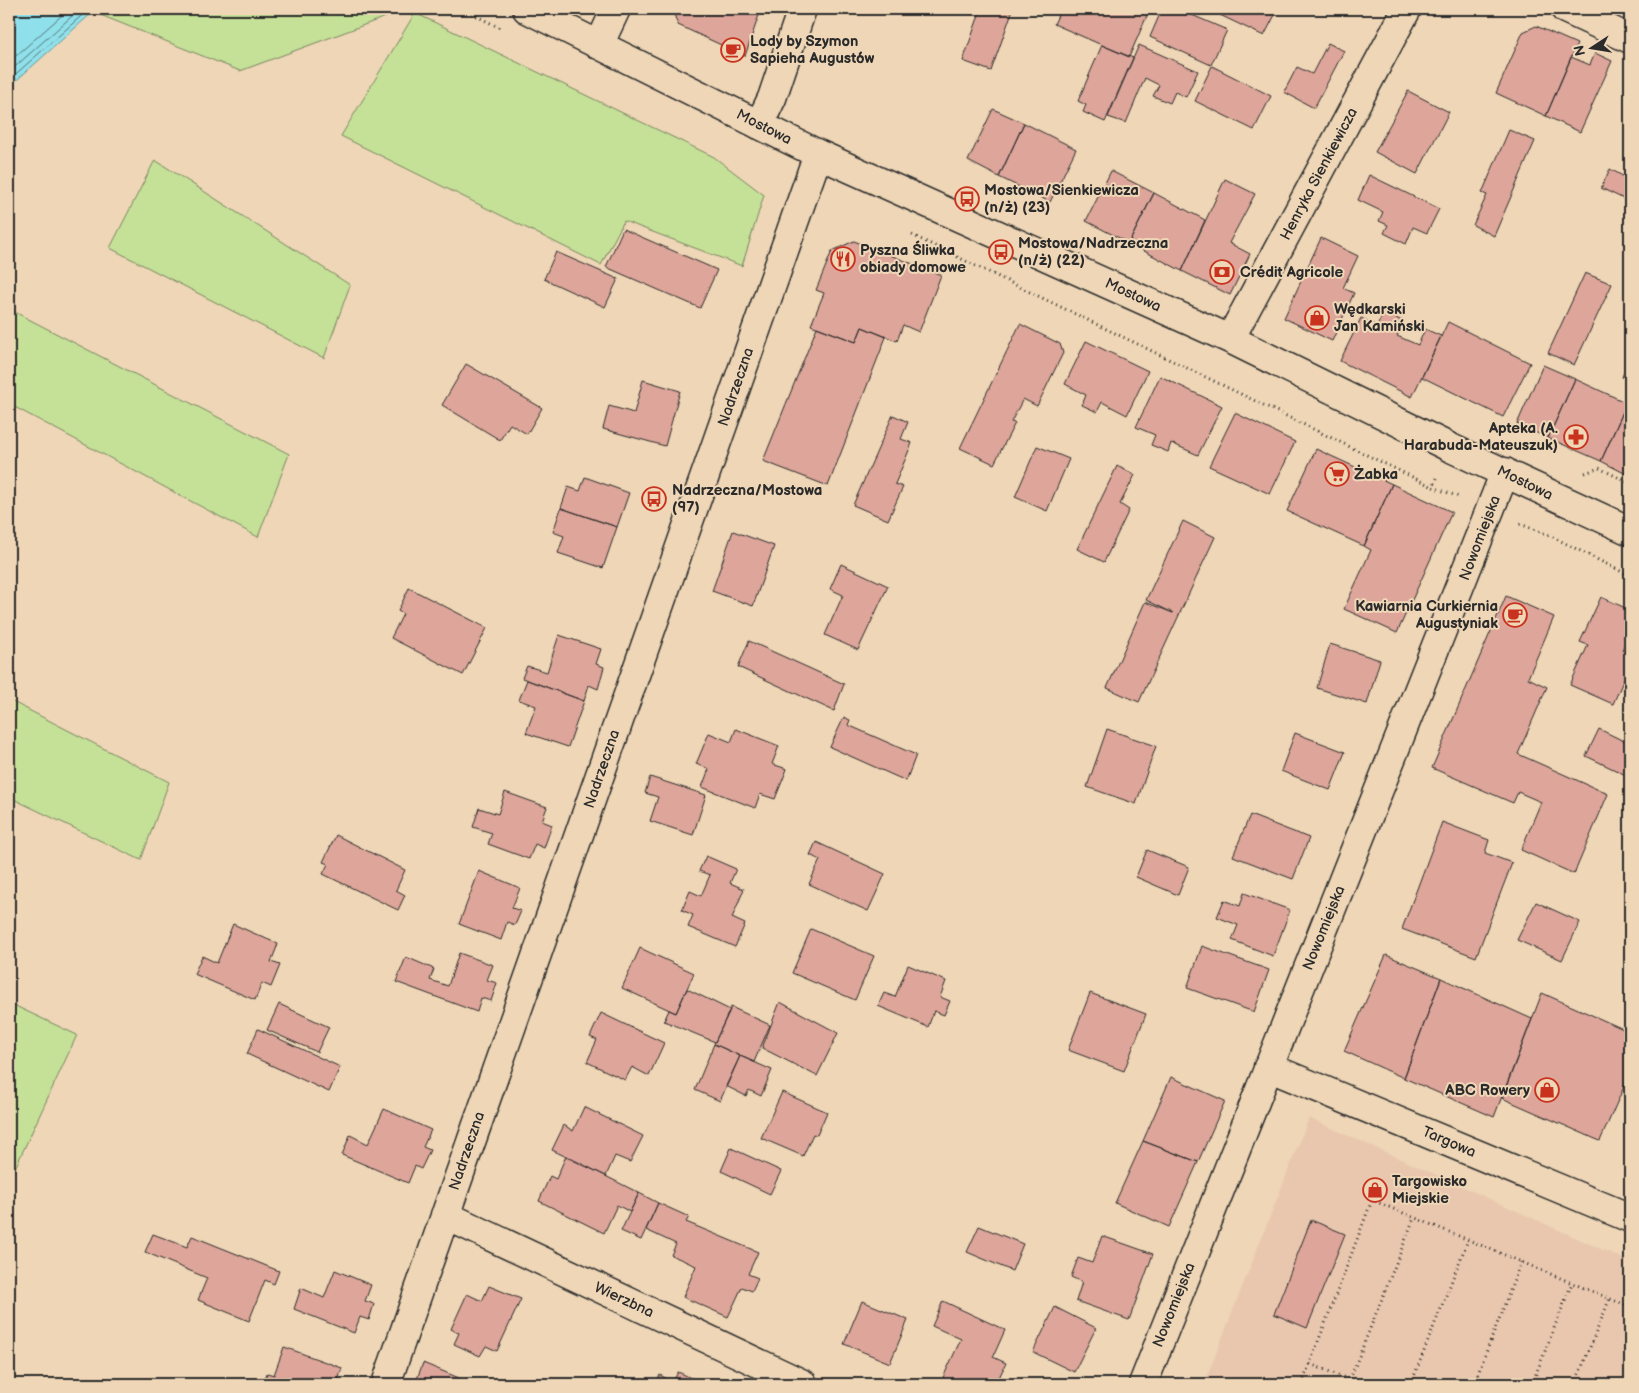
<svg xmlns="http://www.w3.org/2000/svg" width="1639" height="1393" font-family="'Balsamiq Sans',sans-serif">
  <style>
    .built { fill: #e9c7ae }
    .green { fill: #c5e097; stroke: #788661 }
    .water { fill: #8fe0ea; stroke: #67989e }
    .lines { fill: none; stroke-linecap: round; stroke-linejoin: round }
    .shore { stroke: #537377; stroke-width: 1 }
    .building { fill: #dea59a; stroke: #2b2b2b }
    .minor-casing { stroke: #2b2b2b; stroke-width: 31 }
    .path { stroke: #2b2b2b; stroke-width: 3; stroke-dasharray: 1 4; stroke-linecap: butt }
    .minor { stroke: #eed6b6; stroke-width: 28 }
    .labels { text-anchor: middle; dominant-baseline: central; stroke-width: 4; stroke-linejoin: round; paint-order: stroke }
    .poi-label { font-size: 15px; font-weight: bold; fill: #2b2b2b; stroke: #eed6b6; text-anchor: start }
    .street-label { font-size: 15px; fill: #2b2b2b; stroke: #eed6b6 }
  </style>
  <rect width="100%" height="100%" fill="#eed6b6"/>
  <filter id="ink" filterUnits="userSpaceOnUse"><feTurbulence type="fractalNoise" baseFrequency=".02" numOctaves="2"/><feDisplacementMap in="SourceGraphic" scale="10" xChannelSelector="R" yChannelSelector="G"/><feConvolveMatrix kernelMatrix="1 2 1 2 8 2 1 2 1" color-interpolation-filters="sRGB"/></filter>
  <g filter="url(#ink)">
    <path class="built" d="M1309 1118 1630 1262V1384H1204Z"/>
    <path class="green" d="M94 9H399V12L240 71 93 12Z
      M415 13 714 157 764 195 742 266 624 221 601 265 341 136Z
      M155 160 350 285 324 358 110 248Z
      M9 309 289 454 258 537 9 404Z
      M9 700 169 782 141 860 9 797Z
      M9 1003 77 1035 9 1181Z"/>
    <path class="water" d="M9 9H94L93 12 9 87Z"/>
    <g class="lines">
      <path class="shore" d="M9 62 69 9
        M9 72 80 9
        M9 80 89 9"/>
    </g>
    <path class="building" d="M672 9H761L745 56 678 25Z
      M981 9H1013L991 71 963 61Z
      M1061 9H1144L1149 11 1129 57 1054 24Z
      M1162 9H1178L1227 30 1211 65 1150 37Z
      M1223 9H1278L1264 36 1220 15Z
      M1536 26 1577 44 1546 116 1496 93 1523 32Z
      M1328 43 1344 51 1314 108 1284 92 1297 67 1312 74Z
      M1102 45 1133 58 1105 122 1083 112 1086 105 1078 101Z
      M1139 45 1198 71 1186 97 1175 92 1170 103 1153 96 1159 85 1145 78 1126 123 1108 117Z
      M1595 53 1612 61 1580 132 1546 116 1571 57 1590 65Z
      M1212 66 1271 96 1254 130 1195 101Z
      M1408 91 1449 112 1417 174 1375 152Z
      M993 109 1024 123 999 177 968 161Z
      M1024 123 1076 149 1050 202 999 177Z
      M1509 130 1535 141 1494 236 1473 225 1487 195 1482 193Z
      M1610 169 1630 180V202L1601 188Z
      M1111 171 1154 193 1129 243 1086 221Z
      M1369 175 1439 209 1427 233 1413 227 1406 244 1384 233 1388 225 1379 221 1383 212 1358 200Z
      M1225 179 1255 194 1229 243 1250 254 1230 295 1182 271Z
      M1154 193 1205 220 1182 271 1129 243Z
      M623 229 717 270 700 308 606 267Z
      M1321 238 1358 256 1343 288 1354 293 1332 341 1284 318Z
      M854 241 941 275 919 332 903 325 897 341 862 327 856 342 811 325 824 293 816 290 832 251Z
      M556 252 618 279 605 307 544 279Z
      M1585 273 1612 284 1574 365 1548 353Z
      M1384 312 1404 322 1397 336 1418 345 1425 329 1441 336 1412 397 1340 361 1361 318 1377 326Z
      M1448 322 1530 363 1503 417 1422 377Z
      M1020 324 1060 344 1063 353 1037 406 1023 399 1011 422 1015 423 994 464 960 448Z
      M817 327 856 342 862 327 886 337 828 486 763 461Z
      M1086 341 1148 371 1127 415 1102 402 1097 412 1082 405 1086 395 1065 384Z
      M1630 359V381L1622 377Z
      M466 364 542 408 527 434 510 424 500 440 442 405Z
      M1543 365 1575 379 1548 438 1517 424Z
      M1160 376 1222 406 1198 455 1171 443 1168 452 1151 445 1155 435 1136 427Z
      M1575 379 1627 403 1601 461 1548 438Z
      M643 380 680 391 665 446 603 429 609 406 634 413Z
      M1630 401V476L1601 461 1627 403Z
      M1235 413 1295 442 1270 494 1209 466Z
      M893 415 908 422 901 439 912 443 895 484 903 487 888 520 853 505Z
      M1037 446 1069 459 1047 511 1015 497Z
      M1316 449 1392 484 1364 546 1287 511Z
      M1117 466 1135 475 1120 504 1129 510 1104 562 1077 549Z
      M585 477 629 493 617 527 561 508 568 487 580 491Z
      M1392 484 1452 512 1397 633 1344 609 1371 550 1364 546Z
      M561 508 617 527 603 568 558 553 564 536 553 532Z
      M1183 521 1215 537 1139 702 1107 688 1145 602 1173 613 1146 600Z
      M733 531 774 546 753 606 712 591Z
      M841 564 888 586 858 650 825 635 843 595 830 589Z
      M409 588 487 628 463 675 391 638 403 614 398 611Z
      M1506 596 1554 617 1528 678 1547 687 1518 754 1608 794 1574 874 1521 850 1541 802 1518 792 1513 803 1432 768Z
      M1601 597 1630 610V632L1622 650 1630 654V665L1613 704 1570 685 1588 645 1580 642Z
      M559 635 601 649 596 664 604 667 598 689 589 685 584 701 522 678 527 666 547 672Z
      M749 641 844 684 834 711 738 667Z
      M1330 644 1380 660 1367 704 1317 688Z
      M527 680 584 701 568 747 526 733 536 706 519 700Z
      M844 717 850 720 848 725 916 755 906 781 830 747Z
      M736 729 779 746 772 764 787 769 775 799 760 794 755 808 702 787 709 769 696 764 709 733 731 742Z
      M1107 729 1156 746 1136 804 1087 787Z
      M1599 729 1630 744V777L1586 756Z
      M1295 733 1345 752 1330 790 1281 771Z
      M650 777 706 795 693 835 650 821 658 797 645 793Z
      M505 792 547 807 542 821 552 825 544 848 535 844 529 859 488 844 492 833 473 827 479 808 498 814Z
      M1250 815 1309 838 1293 879 1233 856Z
      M1442 822 1489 840 1485 853 1512 863 1476 957 1402 929Z
      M336 835 405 870 396 890 405 895 398 910 323 874 328 864 323 862Z
      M816 842 885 874 868 911 809 884 820 860 810 855Z
      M1147 850 1189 867 1178 895 1136 877Z
      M706 856 736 869 730 883 744 889 732 918 745 924 735 947 688 927 693 915 682 910 690 891 701 896 710 875 699 871Z
      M479 871 520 888 512 908 521 911 515 925 507 922 501 940 459 924Z
      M1244 893 1290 910 1273 956 1232 940 1238 925 1217 917 1224 900 1240 906Z
      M1536 902 1580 922 1562 960 1517 940Z
      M233 924 278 944 271 962 280 965 271 987 262 983 255 1000 194 974 202 956 217 963Z
      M811 929 874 956 855 1000 792 973Z
      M1202 946 1269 970 1254 1012 1187 988Z
      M640 948 694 973 676 1013 622 988Z
      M459 953 493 965 487 980 497 983 491 1001 481 998 477 1012 396 982 406 957 434 969 430 980 448 986Z
      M1386 955 1441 978 1404 1078 1344 1051Z
      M908 965 946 981 940 997 950 1001 944 1015 934 1011 928 1027 878 1006 884 993 895 997Z
      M1441 978 1532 1019 1494 1117 1404 1078Z
      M687 989 730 1010 715 1042 664 1021 669 1010 676 1013Z
      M1090 993 1146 1014 1124 1071 1068 1050Z
      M1542 993 1630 1032V1073L1600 1141 1502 1098Z
      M780 1002 838 1033 817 1076 762 1048Z
      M279 1004 329 1027 317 1052 267 1030Z
      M731 1007 770 1025 754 1062 714 1044Z
      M601 1013 664 1043 649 1076 632 1067 625 1080 587 1062 597 1040 590 1037Z
      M258 1029 340 1067 329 1092 247 1054Z
      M714 1044 740 1056 720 1101 695 1090Z
      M740 1056 772 1070 761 1096 749 1090 746 1096 726 1086Z
      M1171 1077 1225 1101 1198 1162 1143 1141Z
      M782 1092 827 1112 817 1135 813 1134 803 1156 761 1138Z
      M584 1107 643 1136 630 1162 615 1156 606 1176 552 1150 564 1125 573 1131Z
      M384 1109 431 1130 423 1147 430 1150 421 1169 415 1166 408 1183 342 1155 350 1135 368 1144Z
      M1143 1141 1198 1162 1169 1227 1115 1203Z
      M731 1148 781 1171 770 1194 721 1171Z
      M566 1156 639 1193 630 1212 617 1205 604 1233 539 1201 550 1176 556 1179Z
      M639 1193 658 1203 641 1240 621 1231Z
      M658 1203 689 1217 686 1222 758 1252 748 1274 758 1278 752 1291 742 1287 728 1317 683 1297 696 1266 671 1255 676 1244 646 1230Z
      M1311 1220 1345 1234 1307 1328 1274 1314Z
      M979 1226 1023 1244 1012 1271 967 1252Z
      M153 1234 187 1247 192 1236 279 1271 274 1284 265 1280 249 1321 198 1300 207 1278 145 1252Z
      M1102 1236 1153 1254 1129 1320 1076 1301 1082 1282 1071 1277 1078 1258 1092 1263Z
      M335 1270 371 1285 365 1301 374 1304 369 1320 360 1317 354 1333 294 1309 301 1288 324 1298Z
      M489 1286 521 1299 497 1351 486 1346 480 1356 454 1344 459 1333 451 1329 467 1294 482 1301Z
      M862 1301 908 1320 890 1363 844 1344Z
      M943 1301 1005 1330 993 1357 1006 1363 996 1384H940L961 1339 932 1326Z
      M1055 1307 1096 1328 1074 1372 1033 1352Z
      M284 1347 342 1368 337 1384H263L267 1373 274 1375Z
      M423 1363 459 1378 457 1384H415Z
      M678 1372 694 1379 692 1384H655L660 1375 673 1382Z"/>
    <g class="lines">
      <g class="minor-casing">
        <path id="minor" d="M527 9 818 154 1230 339 1451 448 1630 531
          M1565 9 1630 39
          M599 45 616 9
          M759 125 772 98 802 9
          M1230 339 1407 9
          M1268 1067 1630 1218
          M445 1215 803 1384
          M386 1384 818 154
          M1143 1384 1505 472"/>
      </g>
      <path class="path" d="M463 9 500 28
        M912 235 1433 487
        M1585 473 1599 468 1630 483
        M1437 478 1433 487 1459 497
        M1520 524 1549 535 1630 576
        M1310 1364 1361 1384
        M1302 1384 1372 1200 1630 1307
        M1348 1384 1414 1218
        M1411 1384 1468 1240
        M1474 1384 1521 1262
        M1532 1384 1572 1283
        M1575 1384 1610 1298"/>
      <use href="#minor" class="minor"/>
    </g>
  </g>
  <defs>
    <g id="cafe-ring" transform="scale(1.25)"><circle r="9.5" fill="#eed6b6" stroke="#c8321e" stroke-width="1.5"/><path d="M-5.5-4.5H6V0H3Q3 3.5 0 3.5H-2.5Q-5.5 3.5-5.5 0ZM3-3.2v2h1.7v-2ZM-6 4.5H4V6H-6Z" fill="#c8321e"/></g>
    <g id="bus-ring" transform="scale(1.25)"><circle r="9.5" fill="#eed6b6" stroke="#c8321e" stroke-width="1.5"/><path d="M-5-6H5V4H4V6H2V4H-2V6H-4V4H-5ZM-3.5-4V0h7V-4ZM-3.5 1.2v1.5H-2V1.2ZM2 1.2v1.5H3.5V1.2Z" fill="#c8321e"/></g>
    <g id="restaurant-ring" transform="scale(1.25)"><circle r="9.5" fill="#eed6b6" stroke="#c8321e" stroke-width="1.5"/><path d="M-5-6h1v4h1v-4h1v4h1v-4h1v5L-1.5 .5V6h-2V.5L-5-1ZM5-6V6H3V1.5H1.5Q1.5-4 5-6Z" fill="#c8321e"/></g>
    <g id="bank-ring" transform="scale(1.25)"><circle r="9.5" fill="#eed6b6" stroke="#c8321e" stroke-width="1.5"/><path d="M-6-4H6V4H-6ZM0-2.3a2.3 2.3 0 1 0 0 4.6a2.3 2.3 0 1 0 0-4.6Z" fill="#c8321e"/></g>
    <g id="shop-ring" transform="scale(1.25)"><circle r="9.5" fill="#eed6b6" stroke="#c8321e" stroke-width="1.5"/><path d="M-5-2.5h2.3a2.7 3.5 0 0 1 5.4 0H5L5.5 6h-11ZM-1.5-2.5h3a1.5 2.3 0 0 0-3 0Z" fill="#c8321e"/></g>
    <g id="pharmacy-ring" transform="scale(1.25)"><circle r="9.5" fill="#eed6b6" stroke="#c8321e" stroke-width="1.5"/><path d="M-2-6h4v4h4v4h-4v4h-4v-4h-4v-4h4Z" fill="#c8321e"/></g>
    <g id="supermarket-ring" transform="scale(1.25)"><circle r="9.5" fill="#eed6b6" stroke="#c8321e" stroke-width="1.5"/><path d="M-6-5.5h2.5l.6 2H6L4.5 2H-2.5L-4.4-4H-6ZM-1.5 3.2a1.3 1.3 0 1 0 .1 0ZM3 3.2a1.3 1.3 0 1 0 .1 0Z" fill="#c8321e"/></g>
  </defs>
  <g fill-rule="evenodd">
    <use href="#cafe-ring" x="733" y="50"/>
    <use href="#bus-ring" x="967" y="199"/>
    <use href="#bus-ring" x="1001" y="252"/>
    <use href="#restaurant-ring" x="843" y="259"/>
    <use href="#bank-ring" x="1222" y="272"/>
    <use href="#shop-ring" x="1317" y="318"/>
    <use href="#pharmacy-ring" x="1576" y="437"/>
    <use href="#supermarket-ring" x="1337" y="474"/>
    <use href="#bus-ring" x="654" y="499"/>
    <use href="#cafe-ring" x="1515" y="615"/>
    <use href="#shop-ring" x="1547" y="1090"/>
    <use href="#shop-ring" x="1375" y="1190"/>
  </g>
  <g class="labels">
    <g class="poi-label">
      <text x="750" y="41">Lody by Szymon<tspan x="750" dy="17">Sapieha Augustów</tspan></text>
      <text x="984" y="190">Mostowa/Sienkiewicza<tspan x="984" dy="17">(n/ż) (23)</tspan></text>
      <text x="1018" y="243">Mostowa/Nadrzeczna<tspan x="1018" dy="17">(n/ż) (22)</tspan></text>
      <text x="860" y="250">Pyszna Śliwka<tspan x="860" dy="17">obiady domowe</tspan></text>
      <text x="1240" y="272">Crédit Agricole</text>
      <text x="1334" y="309">Wędkarski<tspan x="1334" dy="17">Jan Kamiński</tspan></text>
      <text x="1558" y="428" text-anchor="end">Apteka (A.<tspan x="1558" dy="17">Harabuda-Mateuszuk)</tspan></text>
      <text x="1354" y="474">Żabka</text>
      <text x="672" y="490">Nadrzeczna/Mostowa<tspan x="672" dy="17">(97)</tspan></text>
      <text x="1498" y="606" text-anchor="end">Kawiarnia Curkiernia<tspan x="1498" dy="17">Augustyniak</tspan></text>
      <text x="1530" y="1090" text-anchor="end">ABC Rowery</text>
      <text x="1392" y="1181">Targowisko<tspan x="1392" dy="17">Miejskie</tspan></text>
    </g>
    <g class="street-label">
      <text transform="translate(764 127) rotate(27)">Mostowa</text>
      <text transform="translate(1319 174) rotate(-62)">Henryka Sienkiewicza</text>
      <text transform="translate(1133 295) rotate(25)">Mostowa</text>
      <text transform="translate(736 387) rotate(-71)">Nadrzeczna</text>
      <text transform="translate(1525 483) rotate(26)">Mostowa</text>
      <text transform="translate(1480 538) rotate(-69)">Nowomiejska</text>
      <text transform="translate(602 769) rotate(-71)">Nadrzeczna</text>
      <text transform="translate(1324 928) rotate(-68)">Nowomiejska</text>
      <text transform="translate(1449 1142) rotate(23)">Targowa</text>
      <text transform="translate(467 1151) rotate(-71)">Nadrzeczna</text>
      <text transform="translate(624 1300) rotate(25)">Wierzbna</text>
      <text transform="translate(1174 1305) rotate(-68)">Nowomiejska</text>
    </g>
  </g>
  <rect width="1639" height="1393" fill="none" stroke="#eed6b6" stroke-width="30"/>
  <rect x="15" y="15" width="1609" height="1363" fill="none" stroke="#2b2b2b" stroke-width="2" filter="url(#ink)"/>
  <g transform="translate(1592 48) rotate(258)" stroke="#eed6b6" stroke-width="4" paint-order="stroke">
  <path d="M0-4L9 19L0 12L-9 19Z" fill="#2b2b2b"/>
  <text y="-8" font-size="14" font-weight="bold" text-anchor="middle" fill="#2b2b2b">N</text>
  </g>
</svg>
